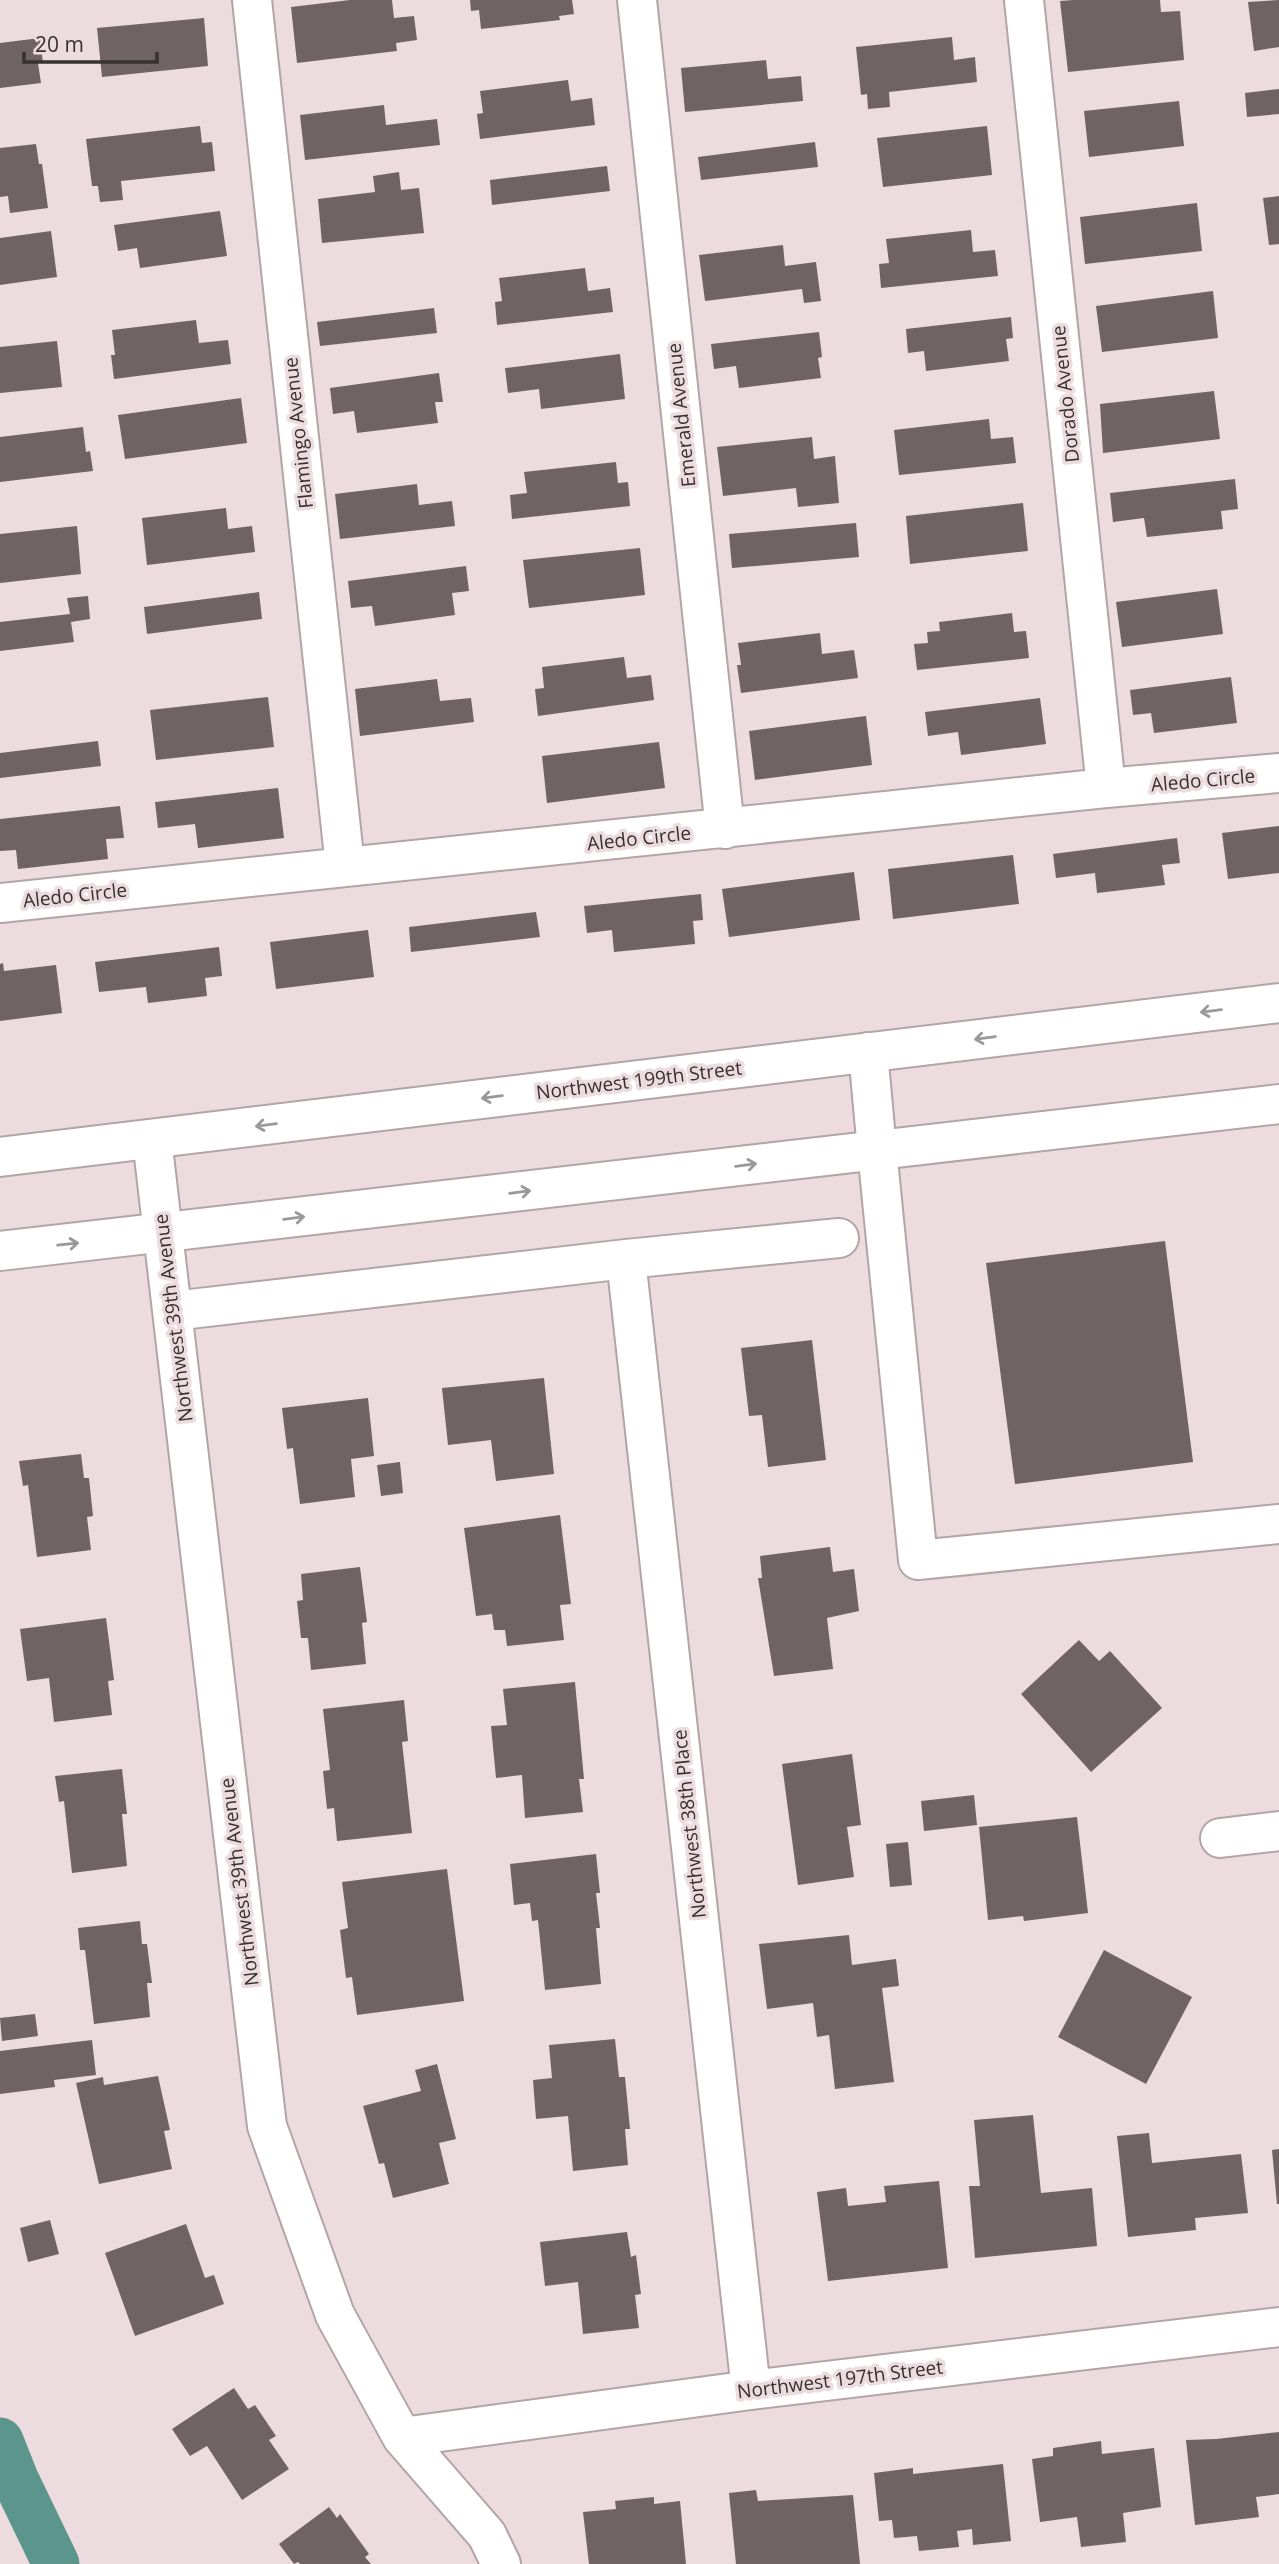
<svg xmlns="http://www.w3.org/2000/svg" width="1279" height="2564" font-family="'Open Sans',sans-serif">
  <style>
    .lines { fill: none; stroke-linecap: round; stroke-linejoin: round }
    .canal { stroke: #5b958b; stroke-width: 47 }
    .building { fill: #706366 }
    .minor-casing { stroke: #b3a4a7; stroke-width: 42 }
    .major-casing { stroke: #b3a4a7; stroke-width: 42 }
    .minor { stroke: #fff; stroke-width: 38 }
    .major { stroke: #fff; stroke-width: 38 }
    .oneway { stroke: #9b9899 }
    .labels { text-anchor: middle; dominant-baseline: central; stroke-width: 7; stroke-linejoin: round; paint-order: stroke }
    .street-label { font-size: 19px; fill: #373133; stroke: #ecdcdf }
  </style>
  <rect width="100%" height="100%" fill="#ecdcdf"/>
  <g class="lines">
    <path class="canal" d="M0 2441 15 2479 56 2564"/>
  </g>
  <path class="building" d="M350 0H392L394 18 414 16 417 40 396 43 397 51 297 63 291 7Z
    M470 0H572L574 14 559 16 560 20 481 29 479 10 471 11Z
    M1073 0H1160L1161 12 1180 11 1184 60 1068 72 1060 1Z
    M1279 0V47L1254 51 1248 2Z
    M204 18 208 66 102 77 97 28Z
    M952 37 954 60 975 57 977 82 889 92 890 107 868 109 867 94 861 95 856 47Z
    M40 38 43 63H38L41 83 0 88V43Z
    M766 60 768 79 801 76 803 101 685 112 681 68Z
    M568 80 571 101 592 98 595 125 480 139 477 114 483 113 480 91Z
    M1279 89V114L1247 117 1245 93Z
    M1179 101 1184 146 1089 157 1084 111Z
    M384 105 386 125 437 119 440 145 305 160 300 115Z
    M200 126 202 143 212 142 215 171 121 181 123 200 100 202 98 186H92L86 139Z
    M987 126 992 175 883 187 877 138Z
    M815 142 818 167 701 180 698 157Z
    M36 144 39 164H42L48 208 10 213 8 196 0 197V148Z
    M607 166 610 191 492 205 490 180Z
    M399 172 401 190 419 188 424 233 322 243 318 199 375 192 373 176Z
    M1279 196V244L1269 245 1263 198Z
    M1197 203 1202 251 1085 264 1080 217Z
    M220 211 227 256 140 268 137 248 118 251 114 225Z
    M971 230 973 252 995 250 998 276 881 288 879 264 889 263 886 239Z
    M51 231 57 277 0 285V238Z
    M783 245 785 266 816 262 821 301 804 303 802 289 705 301 699 255Z
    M585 268 588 291 610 288 613 312 497 325 495 302 502 301 499 278Z
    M1213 291 1218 338 1102 352 1096 306Z
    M434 308 437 333 320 346 317 322Z
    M1011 317 1013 338 1006 339 1009 361 926 371 924 351 908 353 906 329Z
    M196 320 199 343 228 340 231 364 114 379 111 355H115L112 330Z
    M819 332 822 357 818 358 821 378 739 388 736 366 714 369 711 344Z
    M57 341 62 387 0 393V347Z
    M620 354 625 399 541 409 539 389 508 393 505 368Z
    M439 373 443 402H435L438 423 357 433 354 411 333 414 330 388Z
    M1214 391 1220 439 1103 453 1100 404Z
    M241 398 247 443 125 459 118 415Z
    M989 419 991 439 1013 437 1016 463 899 475 894 430Z
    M83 427 86 452 90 451 93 471 0 482V437Z
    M812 437 814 459 835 456 839 503 798 507 796 488 723 496 717 447Z
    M616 462 618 483 628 482 630 506 512 519 510 495 527 493 524 472Z
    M1235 479 1238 509 1221 511 1223 529 1147 537 1144 518 1113 522 1110 493Z
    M417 484 419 505 452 501 455 526 340 539 335 494Z
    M1023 503 1028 551 910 564 906 516Z
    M226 508 228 529 252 526 255 552 147 565 142 518Z
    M856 523 859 557 732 568 729 534Z
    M77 526 81 574 0 583V534Z
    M640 548 645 595 529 608 523 560Z
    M466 566 469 591 452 593 455 615 375 626 372 606 351 608 348 581Z
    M1217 589 1223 634 1122 647 1116 602Z
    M259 592 262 619 147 634 144 607Z
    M88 596 90 619 71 622 74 642 0 651V622L70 614 67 598Z
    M1012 613 1014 632 1026 631 1029 658 917 670 914 644 928 643 927 632 940 631 939 622Z
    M820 633 822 654 854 650 858 678 741 693 737 665H741L738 643Z
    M624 657 627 678 651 675 654 700 538 716 535 689 544 688 542 667Z
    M1231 677 1237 723 1154 733 1151 713 1133 715 1130 690Z
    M437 679 440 701 471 698 474 722 360 736 355 689Z
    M268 697 274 747 156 760 150 710Z
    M1040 698 1046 744 961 755 958 732 928 736 925 712Z
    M866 716 872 765 755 780 749 731Z
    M98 741 101 766 0 778V753Z
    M659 742 665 788 547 803 542 756Z
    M278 788 284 838 198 848 195 824 158 828 155 802Z
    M120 806 124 838 106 839 108 859 18 869 16 850 0 851V819Z
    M1279 826V873L1228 879 1222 833Z
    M1177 838 1180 863 1162 865 1165 885 1097 893 1095 873 1056 878 1053 854Z
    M1013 855 1019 904 893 919 888 869Z
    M854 872 860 920 729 937 722 889Z
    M701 894 703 920 693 921 695 944 614 952 612 930 587 933 584 906Z
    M536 912 540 937 411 952 409 927Z
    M368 930 374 977 276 989 270 942Z
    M219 947 222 976 205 978 207 996 148 1003 146 987 99 992 95 962Z
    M3 963 4 971 56 965 62 1013 0 1021V964Z
    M1165 1241 1193 1462 1015 1484 986 1263Z
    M812 1340 826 1460 768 1467 762 1415 749 1416 741 1348Z
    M544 1378 554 1474 496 1481 491 1440 448 1445 442 1388Z
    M368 1398 374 1456 351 1459 355 1497 300 1504 293 1448 287 1449 282 1408Z
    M81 1454 84 1478H89L93 1516 87 1517 91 1550 37 1557 28 1485 23 1486 19 1461Z
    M400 1462 403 1493 381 1496 377 1465Z
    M560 1515 571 1604 560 1605 564 1640 507 1646 505 1630H494L492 1614 476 1616 464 1528Z
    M830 1547 833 1572 854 1569 859 1611 827 1618 833 1669 774 1676 758 1578H762L760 1556Z
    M360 1567 367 1622 362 1623 366 1664 311 1670 308 1638H301L297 1601 303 1600 301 1574Z
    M106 1618 114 1680 108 1681 112 1715 54 1722 49 1678 27 1681 20 1629Z
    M1079 1640 1099 1661 1110 1651 1162 1708 1091 1772 1021 1694Z
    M575 1682 584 1779H579L583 1812 525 1818 522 1775 496 1778 491 1726 507 1725 503 1689Z
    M404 1700 408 1741 402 1742 412 1833 337 1841 334 1808 327 1809 323 1771 330 1770 323 1709Z
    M852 1754 861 1825 847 1827 854 1877 798 1885 782 1764Z
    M122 1769 127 1814H122L127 1866 72 1873 64 1801 59 1802 55 1776Z
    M974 1795 977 1825 924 1831 921 1801Z
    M1077 1817 1088 1913 1024 1921 1023 1916 988 1920 979 1827Z
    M908 1842 912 1885 890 1887 886 1844Z
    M596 1854 600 1893H596L600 1928H596L601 1984 545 1990 538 1920 532 1921 530 1903 514 1905 510 1864Z
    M447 1869 464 2001 357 2015 352 1977 346 1978 340 1930 348 1928 342 1882Z
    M140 1921 142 1944H147L152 1983H147L150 2017 94 2024 85 1950H80L78 1928Z
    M849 1935 852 1965 896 1959 899 1986 882 1988 894 2082 835 2089 829 2035 817 2037 813 2003 767 2009 759 1944Z
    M1104 1950 1192 1997 1146 2084 1058 2037Z
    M35 2014 38 2036 2 2041 0 2018Z
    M615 2039 619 2077H625L630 2129H625L628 2165 573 2171 568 2116 536 2119 533 2080 552 2078 549 2045Z
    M92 2040 96 2075 54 2080 55 2087 0 2094V2051Z
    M437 2064 456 2139 439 2143 449 2184 393 2198 384 2163 379 2164 363 2106 421 2091 415 2070Z
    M158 2076 170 2130 164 2131 172 2169 99 2184 76 2083 103 2077 104 2085Z
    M1033 2115 1041 2193 1092 2188 1097 2246 975 2258 969 2186H980L974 2120Z
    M1149 2133 1152 2163 1241 2154 1248 2213 1195 2218 1196 2230 1128 2237 1117 2136Z
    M1279 2149V2204H1277L1272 2150Z
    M939 2181 948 2268 828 2281 817 2192 846 2188 848 2206 886 2202 884 2186Z
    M50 2220 59 2254 28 2262 20 2228Z
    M186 2224 205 2278 214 2275 224 2304 135 2336 105 2253Z
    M627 2232 631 2257 636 2255 641 2294 635 2295 639 2328 583 2334 578 2282 545 2286 540 2242Z
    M234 2388 248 2409 255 2405 276 2436 269 2440 289 2469 242 2500 207 2446 190 2456 172 2429Z
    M1279 2432V2494L1256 2497 1259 2517 1195 2525 1186 2440 1216 2439Z
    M1101 2441 1102 2454 1154 2448 1161 2507 1123 2513 1126 2542 1081 2547 1077 2517 1040 2522 1032 2459 1053 2456V2448Z
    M1003 2464 1011 2541 973 2545 972 2529 957 2531 959 2547 919 2551 917 2536 894 2538 892 2520 879 2521 874 2473 913 2468V2474Z
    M756 2490 758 2501 853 2495 860 2564H736L729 2493Z
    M654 2497V2504L680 2501 686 2564H589L583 2512 616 2509 615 2501Z
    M329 2507 337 2518 340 2514 369 2554 365 2557 371 2564H300L298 2562 294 2564 279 2544Z"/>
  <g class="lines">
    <g class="minor-casing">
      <path id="minor" d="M252 0 345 866
        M637 0 725 829
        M1024 0 1106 788
        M0 903 1106 788 1279 773
        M152 1139 267 2126 335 2315 402 2437 487 2535 501 2564
        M877 1150 918 1560 1279 1524
        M626 1259 751 2390
        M173 1311 626 1259 839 1238
        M1220 1838 1279 1831
        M402 2437 751 2390 1279 2327"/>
    </g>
    <g class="major-casing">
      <path id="major" d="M868 1052 877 1150
        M0 1157 1279 1003
        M0 1251 1279 1104"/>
    </g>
    <use href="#minor" class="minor"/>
    <use href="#major" class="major"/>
  </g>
  <defs><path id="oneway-shaft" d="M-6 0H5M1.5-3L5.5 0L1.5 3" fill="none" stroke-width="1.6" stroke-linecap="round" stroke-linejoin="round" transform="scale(1.75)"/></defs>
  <g class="oneway">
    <use href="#oneway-shaft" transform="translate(1211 1011) rotate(173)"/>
    <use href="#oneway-shaft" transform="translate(985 1038) rotate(173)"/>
    <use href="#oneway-shaft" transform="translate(492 1097) rotate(173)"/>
    <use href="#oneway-shaft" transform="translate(266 1125) rotate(173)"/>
    <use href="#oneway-shaft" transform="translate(746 1165) rotate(-7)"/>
    <use href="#oneway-shaft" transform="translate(520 1192) rotate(-7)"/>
    <use href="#oneway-shaft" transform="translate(294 1218) rotate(-7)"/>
    <use href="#oneway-shaft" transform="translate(68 1244) rotate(-6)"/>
  </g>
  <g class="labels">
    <g class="street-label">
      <text transform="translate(1065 394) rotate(-96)">Dorado Avenue</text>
      <text transform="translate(681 415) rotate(-96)">Emerald Avenue</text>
      <text transform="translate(298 433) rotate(-96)">Flamingo Avenue</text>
      <text transform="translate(1203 780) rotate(-5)">Aledo Circle</text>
      <text transform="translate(639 838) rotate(-6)">Aledo Circle</text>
      <text transform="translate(75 895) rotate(-6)">Aledo Circle</text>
      <text transform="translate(639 1080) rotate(-7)">Northwest 199th Street</text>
      <text transform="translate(173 1318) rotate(-97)">Northwest 39th Avenue</text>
      <text transform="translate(689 1824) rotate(-96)">Northwest 38th Place</text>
      <text transform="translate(239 1882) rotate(-97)">Northwest 39th Avenue</text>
      <text transform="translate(840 2379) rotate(-7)">Northwest 197th Street</text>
    </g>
  </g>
  <path d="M24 52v10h133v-10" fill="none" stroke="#373133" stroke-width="3.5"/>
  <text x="35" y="52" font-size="21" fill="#373133" stroke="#ecdcdf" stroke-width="5" paint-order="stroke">20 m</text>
</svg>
